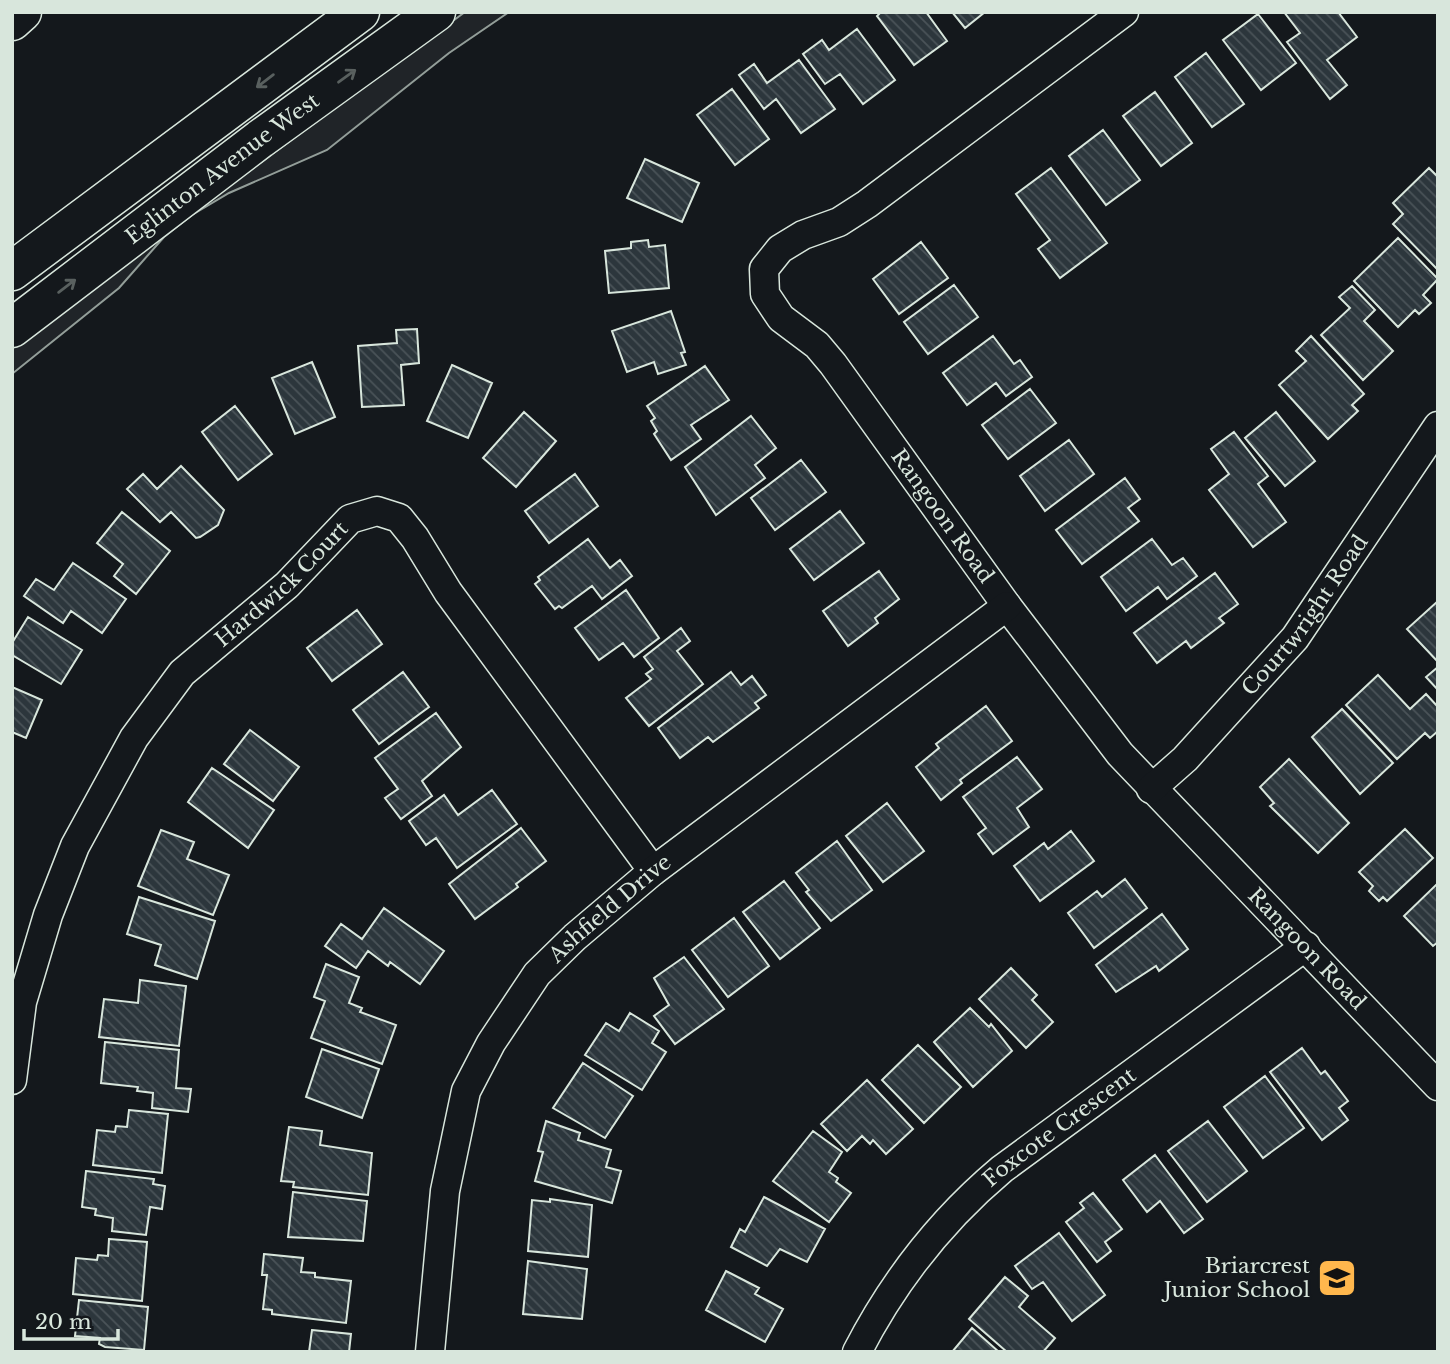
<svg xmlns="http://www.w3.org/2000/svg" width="1450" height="1364" font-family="'Libre Baskerville',serif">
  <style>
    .grass { fill: #202428; stroke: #939e99; stroke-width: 2 }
    .building { fill: url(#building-back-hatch); stroke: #d8e6dc; stroke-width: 2 }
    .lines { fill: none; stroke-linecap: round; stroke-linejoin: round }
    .street-casing { stroke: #d8e6dc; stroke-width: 31 }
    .primary-casing { stroke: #d8e6dc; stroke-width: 41 }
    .highway-casing { stroke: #d8e6dc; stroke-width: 41 }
    .street { stroke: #14181c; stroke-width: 28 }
    .primary { stroke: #14181c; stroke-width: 38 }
    .highway { stroke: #14181c; stroke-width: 38 }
    .oneway { stroke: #59605f }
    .labels { text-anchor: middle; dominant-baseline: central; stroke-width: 5; stroke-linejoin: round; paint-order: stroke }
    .street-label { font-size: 21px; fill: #d8e6dc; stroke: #14181c }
    .poi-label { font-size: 21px; fill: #d8e6dc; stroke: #14181c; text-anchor: end }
  </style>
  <defs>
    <pattern id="building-back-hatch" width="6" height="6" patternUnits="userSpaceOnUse" patternTransform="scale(1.75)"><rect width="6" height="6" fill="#2c363c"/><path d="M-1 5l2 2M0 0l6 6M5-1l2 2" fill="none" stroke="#4a5358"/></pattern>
  </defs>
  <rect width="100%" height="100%" fill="#14181c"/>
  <path class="grass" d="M465 12H509L449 53 327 150 229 193 192 215 164 237 119 288 12 374V346Z"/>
  <path class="building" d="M881 12H926L947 41 914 65 877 16Z
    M952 12H985L965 28Z
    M1284 12H1338L1357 37 1327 60 1347 85 1330 99 1287 42 1300 33Z
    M1258 14 1296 63 1261 90 1223 40Z
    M857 29 895 80 863 104 840 74 825 84 803 54 822 40 829 50Z
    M1206 53 1244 104 1212 127 1175 77Z
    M799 60 835 109 801 133 776 99 764 109 739 75 754 64 767 83Z
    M732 89 769 139 735 165 697 115Z
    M1155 92 1192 143 1161 166 1123 116Z
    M1103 130 1140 180 1106 205 1069 156Z
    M645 159 699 183 682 222 627 198Z
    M1051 168 1107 243 1060 278 1038 249 1050 240 1016 194Z
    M1429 168 1438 177V270L1393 224 1403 214 1393 203Z
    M1398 238 1438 279 1423 295 1431 303 1419 314 1415 310 1398 327 1354 281Z
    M648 240 649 247 665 245 669 288 609 293 605 251 631 248V242Z
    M921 242 948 278 899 314 873 279Z
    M954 285 978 317 928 354 904 322Z
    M1352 286 1375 310 1364 321 1393 351 1363 380 1321 335 1350 308 1339 297Z
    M671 311 685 352 681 353 686 365 658 374 654 362 627 372 612 331Z
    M417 329 419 363 401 365 404 405 362 407 358 346 397 343 396 330Z
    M993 336 1014 364 1020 360 1032 377 1006 396 996 383 967 405 943 373Z
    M1311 336 1364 394 1352 405 1358 411 1328 439 1279 385 1306 361 1296 351Z
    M312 362 335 417 295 434 272 378Z
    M452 365 492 383 468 438 427 421Z
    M705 366 729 400 691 425 701 439 671 460 654 434 657 431 651 421 655 418 647 406Z
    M1030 389 1056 423 1008 459 982 425Z
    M235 406 272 454 238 480 202 432Z
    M524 412 556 441 516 487 483 458Z
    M1276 412 1315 461 1285 486 1245 438Z
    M751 416 776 448 755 465 765 478 716 515 685 467Z
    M1234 432 1268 476 1258 484 1286 522 1253 547 1209 490 1229 474 1211 449Z
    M1069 440 1094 474 1045 511 1020 476Z
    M801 460 826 492 775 530 751 498Z
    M181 466 224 510 218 525 200 537 196 538 171 512 160 522 127 489 143 474 157 489Z
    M575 474 598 506 549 543 525 511Z
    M1125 478 1140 499 1128 508 1139 521 1082 564 1056 530Z
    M840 511 864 543 814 580 790 549Z
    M122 512 170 551 136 594 114 576 123 564 97 543Z
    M588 539 610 568 620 560 632 576 602 599 592 586 562 608 559 606 555 609 535 584 540 580 538 577Z
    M1152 539 1172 565 1183 558 1197 576 1167 599 1158 587 1126 611 1101 577Z
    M73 563 126 599 102 633 71 611 63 623 24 596 36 579 54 590Z
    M879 571 899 599 875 618 878 623 848 646 823 611Z
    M1215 573 1238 604 1219 618 1224 623 1191 648 1186 641 1157 663 1134 633Z
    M626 590 659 638 634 657 623 643 599 660 575 628Z
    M1438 601V662L1407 629Z
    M357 610 382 644 332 681 307 648Z
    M28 617 82 650 61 684 12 655V643Z
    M681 628 690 641 677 651 703 684 649 726 626 698 651 679 646 674 653 669 644 657Z
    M1438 667V690L1426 677Z
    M403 672 429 707 379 744 353 710Z
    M731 672 741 685 752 676 766 695 755 703 759 708 713 742 708 737 680 758 658 728Z
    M1378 675 1410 709 1426 694 1438 707V731L1430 738 1425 733 1397 759 1346 705Z
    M12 687 42 700 26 738 12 732Z
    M986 706 1012 741 960 780 962 783 941 800 916 767 939 748 936 744Z
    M1342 709 1393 763 1360 794 1312 737Z
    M436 713 461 747 422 781 432 796 401 819 385 798 398 789 375 758Z
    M250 730 299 767 273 801 224 764Z
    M1017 757 1042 789 1017 808 1029 827 993 854 978 834 986 828 963 797Z
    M1289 759 1349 823 1318 853 1270 806 1274 803 1260 787Z
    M212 768 274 810 248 848 188 802Z
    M492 790 517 824 457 868 436 838 426 845 409 821 444 795 458 815Z
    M887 803 924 851 883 882 846 836Z
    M521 828 546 861 516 884 518 887 475 919 449 884Z
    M1405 829 1433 858 1387 901 1383 897 1379 901 1369 891 1373 886 1359 872Z
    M161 830 194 842 187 859 229 875 213 915 138 886Z
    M1071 831 1094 861 1040 901 1014 866 1044 843 1048 849Z
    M837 841 872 890 831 921 806 892 809 890 796 873Z
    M1125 879 1147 908 1094 948 1068 913 1097 891 1102 897Z
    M784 881 820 928 780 959 743 912Z
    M1438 883V942L1433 946 1404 916Z
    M139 897 215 921 197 979 155 965 161 945 127 934Z
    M384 908 444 951 420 984 390 962 388 966 368 951 356 968 325 946 341 924 362 939Z
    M1162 914 1188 949 1159 971 1156 966 1116 992 1096 965Z
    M734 918 769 966 728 997 692 950Z
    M684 957 724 1009 675 1044 654 1016 669 1005 654 978Z
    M326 964 359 977 349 1003 362 1008 360 1012 396 1025 382 1064 311 1038 325 1001 314 997Z
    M1011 968 1037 995 1032 1000 1053 1022 1026 1048 979 999Z
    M140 980 186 986 179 1046 99 1037 104 999 138 1003Z
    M970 1008 989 1027 991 1024 1012 1051 973 1087 934 1042Z
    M630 1013 659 1031 652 1043 666 1052 642 1090 585 1055 606 1023 619 1031Z
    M105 1042 179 1050 176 1088 191 1089 188 1112 152 1108 153 1093 137 1091 138 1087 101 1083Z
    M918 1045 961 1087 924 1123 882 1080Z
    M1302 1048 1321 1074 1325 1071 1348 1101 1339 1108 1348 1120 1322 1140 1270 1072Z
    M322 1049 379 1069 362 1118 306 1097Z
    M583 1063 633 1096 605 1138 553 1108Z
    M1265 1076 1304 1128 1263 1158 1224 1107Z
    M867 1080 913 1129 886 1154 873 1140 870 1144 862 1136 847 1151 821 1124Z
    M129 1110 168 1114 162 1173 93 1165 97 1130 115 1132 116 1126 127 1127Z
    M546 1121 580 1133 578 1140 611 1150 606 1167 621 1171 612 1203 535 1181 543 1152 538 1151Z
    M1208 1121 1247 1171 1207 1202 1168 1151Z
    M289 1127 322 1131 320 1145 372 1153 368 1195 293 1187 294 1182 281 1181Z
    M813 1131 842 1152 829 1172 838 1178 836 1182 851 1193 829 1222 773 1181Z
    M1155 1155 1203 1219 1184 1233 1160 1201 1147 1212 1123 1180Z
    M86 1171 154 1179 153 1184 165 1186 162 1209 150 1207 146 1235 112 1231 113 1218 95 1215 96 1209 82 1207Z
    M293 1192 367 1201 363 1241 288 1237Z
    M1093 1193 1122 1229 1105 1242 1111 1251 1097 1262 1066 1222 1084 1208 1080 1203Z
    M764 1197 825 1229 807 1262 780 1249 767 1266 731 1247 740 1229 745 1232Z
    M550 1199 592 1205 588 1257 528 1251 532 1200 550 1202Z
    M1059 1233 1105 1295 1072 1321 1043 1282 1032 1289 1015 1266Z
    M109 1239 147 1242 142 1301 73 1294 76 1258 97 1260 98 1255 108 1256Z
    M264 1254 303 1258 301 1272 315 1273V1277L351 1281 346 1323 272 1314V1310L263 1309 267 1275H262Z
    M528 1261 587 1269 582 1319 523 1314Z
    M726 1271 759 1288 755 1294 783 1309 765 1342 706 1310Z
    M1005 1277 1028 1296 1019 1307 1055 1338 1043 1352H1007L969 1319Z
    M79 1300 148 1307 144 1350 105 1347 99 1344 100 1338 75 1336Z
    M972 1328 999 1352H952Z
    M312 1330 351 1334 349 1352H309Z"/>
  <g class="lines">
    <g class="street-casing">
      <g id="street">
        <path id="s1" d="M1124 12 867 204 839 222 803 235 780 249 764 269 765 294 781 318 817 345 833 364 1007 606 1120 754 1438 1086"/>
        <path id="s2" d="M1151 789 1185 759 1295 638 1438 426"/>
        <path id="s3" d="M12 1080 22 1002 48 915 75 846 134 738 182 673 287 585 350 519 377 511 399 518 415 538 448 592 653 871"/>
        <path id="s4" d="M430 1352 445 1191 466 1091 491 1043 537 974 575 937 653 871 1007 606"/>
        <path id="s5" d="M857 1352C894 1280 940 1221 1002 1169L1306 946"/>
      </g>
    </g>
    <g class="primary-casing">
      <g id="primary">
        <path d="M12 271 360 12"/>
        <path id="s6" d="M12 328 260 139 436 12"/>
      </g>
    </g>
    <g class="highway-casing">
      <path id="highway" d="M12 21 22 12"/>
    </g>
    <use href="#street" class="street"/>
    <use href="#primary" class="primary"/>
    <use href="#highway" class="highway"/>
  </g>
  <defs><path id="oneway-shaft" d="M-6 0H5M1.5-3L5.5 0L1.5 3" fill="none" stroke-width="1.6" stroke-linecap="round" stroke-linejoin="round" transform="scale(1.75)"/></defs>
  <g class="oneway">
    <use href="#oneway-shaft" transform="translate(347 76) rotate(-36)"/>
    <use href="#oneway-shaft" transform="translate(265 81) rotate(143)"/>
    <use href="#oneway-shaft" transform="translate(67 286) rotate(-37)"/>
  </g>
  <defs>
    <g id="school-square" transform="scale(2.0125)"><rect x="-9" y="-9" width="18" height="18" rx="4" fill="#ffb74d" stroke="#14181c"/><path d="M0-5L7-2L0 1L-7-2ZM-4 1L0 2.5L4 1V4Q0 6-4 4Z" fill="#111"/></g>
  </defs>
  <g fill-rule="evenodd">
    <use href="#school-square" x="1337" y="1278"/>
  </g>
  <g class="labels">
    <g class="street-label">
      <text stroke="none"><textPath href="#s6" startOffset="264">Eglinton Avenue West</textPath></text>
      <text stroke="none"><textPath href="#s1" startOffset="756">Rangoon Road</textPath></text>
      <text stroke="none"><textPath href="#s3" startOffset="581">Hardwick Court</textPath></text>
      <text stroke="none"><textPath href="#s2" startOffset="233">Courtwright Road</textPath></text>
      <text stroke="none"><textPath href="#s4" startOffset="499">Ashfield Drive</textPath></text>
      <text stroke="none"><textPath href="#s1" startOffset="1323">Rangoon Road</textPath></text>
      <text stroke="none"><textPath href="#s5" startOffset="306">Foxcote Crescent</textPath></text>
    </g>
    <g class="poi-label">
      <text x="1310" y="1266">Briarcrest<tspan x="1310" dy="24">Junior School</tspan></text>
    </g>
  </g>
  <rect width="1450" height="1364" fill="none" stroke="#d8e6dc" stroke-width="28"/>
  <path d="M24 1329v10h94v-10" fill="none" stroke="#d8e6dc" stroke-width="3.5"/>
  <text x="35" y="1329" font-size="21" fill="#d8e6dc" stroke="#14181c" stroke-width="5" paint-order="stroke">20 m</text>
</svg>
